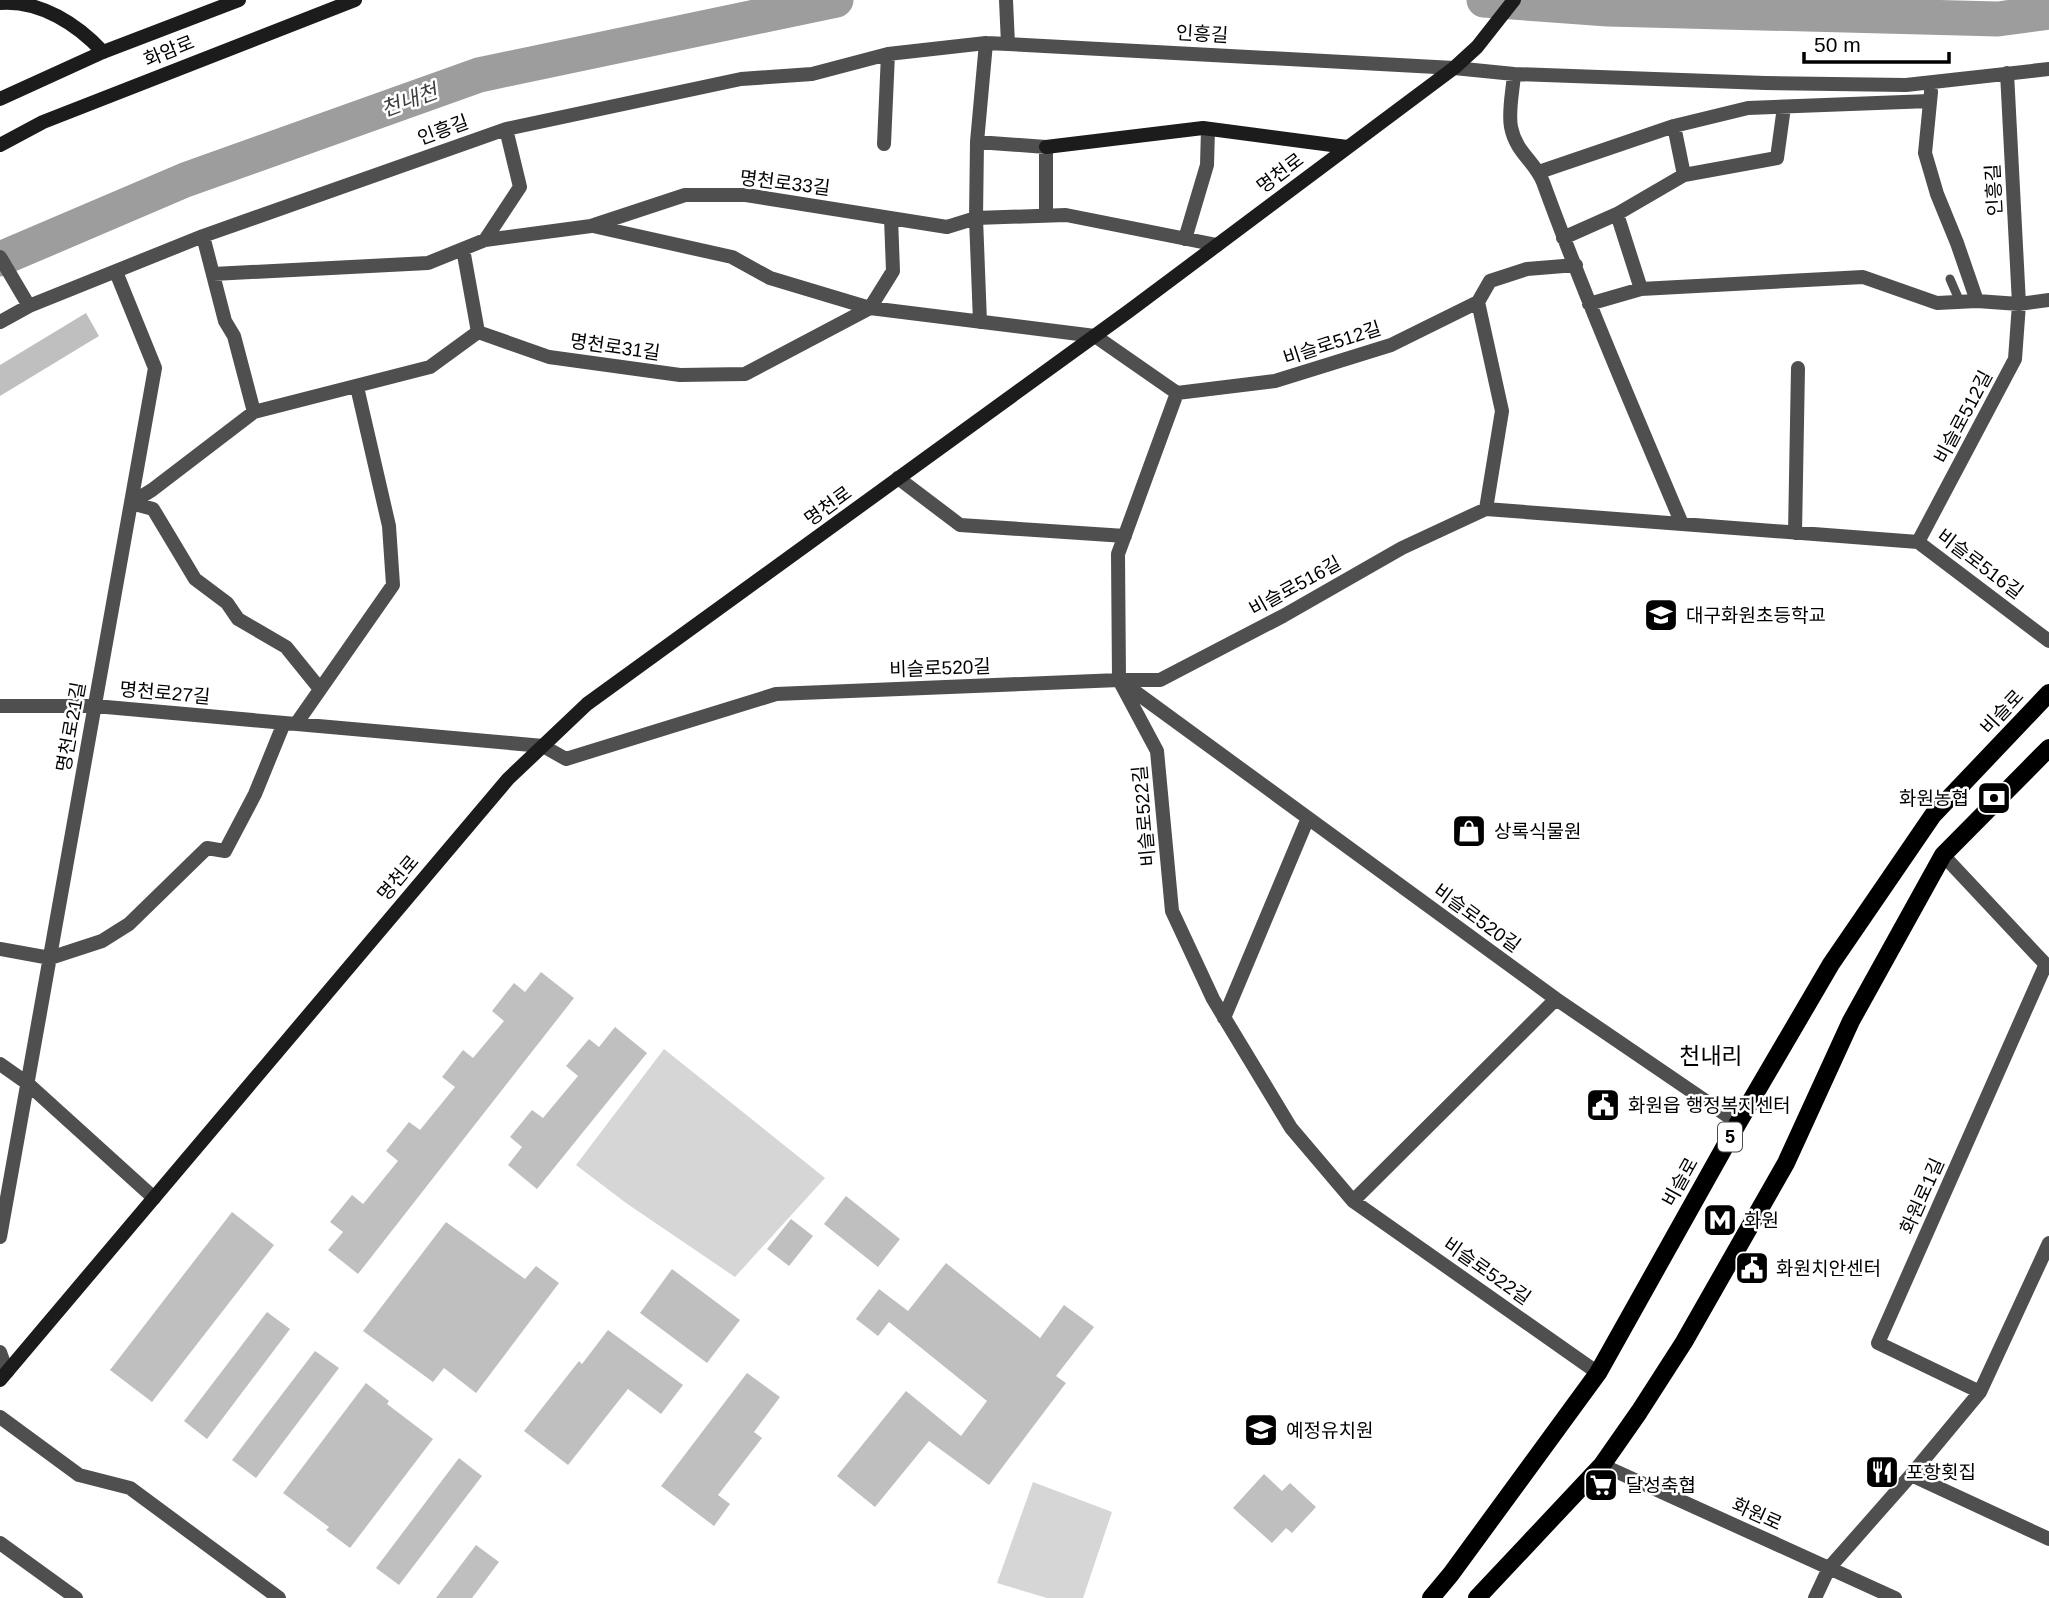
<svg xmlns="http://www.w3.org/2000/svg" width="2049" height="1598" font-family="Arial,'Noto Sans KR',sans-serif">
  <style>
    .green { fill: #d6d6d6 }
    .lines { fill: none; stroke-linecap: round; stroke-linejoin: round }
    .river { stroke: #9d9d9d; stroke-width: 35 }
    .building { fill: #bfbfbf }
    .lane { stroke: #4f4f4f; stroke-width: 9 }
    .street { stroke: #4f4f4f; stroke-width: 14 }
    .secondary { stroke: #1c1c1c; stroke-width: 14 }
    .primary { stroke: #000; stroke-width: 18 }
    .labels { text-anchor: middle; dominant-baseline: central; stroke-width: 5; stroke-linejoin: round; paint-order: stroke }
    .shield { fill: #fff; stroke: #4c4c4c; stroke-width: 2 }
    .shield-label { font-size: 18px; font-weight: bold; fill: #000 }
    .street-label { font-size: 19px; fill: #000; stroke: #fff }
    .poi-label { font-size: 19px; fill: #000; stroke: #fff; text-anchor: start }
    .water-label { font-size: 21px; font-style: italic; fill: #3e3e3e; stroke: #fff }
    .quarter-label { font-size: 23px; fill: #000; stroke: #fff }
  </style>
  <rect width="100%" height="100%" fill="#fff"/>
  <path class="green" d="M664 1049 825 1178 735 1277 626 1203 576 1165Z
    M1033 1482 1112 1512 1083 1598H1047L997 1583Z"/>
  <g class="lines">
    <path class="river" d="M1484 0 1608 9 1998 19 2049 12
      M0 259 185 180 479 75 836 0"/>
  </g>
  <path class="building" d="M86 313 99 336 0 396V365Z
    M541 972 574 998 358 1274 328 1250 343 1232 330 1222 352 1195 363 1204 398 1161 386 1151 409 1122 420 1130 455 1087 442 1077 463 1050 473 1058 504 1021 492 1011 514 983 525 992Z
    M615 1027 647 1053 537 1189 508 1165 522 1147 510 1137 532 1110 543 1118 578 1076 566 1066 589 1039 599 1047Z
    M846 1196 900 1239 878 1267 824 1224Z
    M232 1212 274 1245 152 1402 110 1370Z
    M791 1219 813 1236 789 1266 767 1249Z
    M446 1222 525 1279 536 1266 559 1283 476 1393 444 1368 433 1382 363 1331Z
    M946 1263 1040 1338 1064 1305 1094 1327 1056 1376 1066 1383 989 1485 929 1441 875 1507 837 1476 906 1391 961 1436 987 1401 889 1322 878 1336 856 1319 879 1289 908 1311Z
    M672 1269 740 1320 707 1363 640 1313Z
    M267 1312 290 1329 207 1439 184 1421Z
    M608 1330 683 1385 661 1414 628 1389 568 1465 524 1431 579 1361 582 1364Z
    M315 1351 339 1368 256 1478 232 1460Z
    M747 1373 780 1397 754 1432 762 1438 718 1495 730 1504 714 1526 661 1486Z
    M366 1383 389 1401 387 1404 433 1439 350 1548 326 1530 329 1527 283 1493Z
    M459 1458 482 1476 399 1585 376 1568Z
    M1264 1474 1282 1491 1290 1483 1316 1507 1292 1533 1286 1528 1272 1543 1233 1508Z
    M476 1545 499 1562 472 1598H436Z"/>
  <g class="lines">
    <path class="lane" d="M1950 279 1960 302"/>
    <path class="street" d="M1006 0 1008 44
      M1514 74C1513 90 1508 111 1511 127 1516 153 1535 161 1543 182 1585 297 1634 411 1682 524
      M1931 92 1925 153 1937 194 1957 243 1977 301
      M1674 126 1684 175
      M977 142 1046 147V216
      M884 144 888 54
      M1539 172 1674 126 1748 108 1930 101
      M593 226 732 257 770 278 870 308 893 271 891 218
      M203 236 225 321 234 336 254 412
      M1563 238 1617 214
      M1185 239 1207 165 1208 129
      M485 240 520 187 506 129
      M463 249 478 332
      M0 257 29 306
      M213 274 428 263 485 240 591 226 685 195H746L947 227 976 218 1066 215 1217 245
      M1641 289 1617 214 1684 175 1777 158 1784 107
      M1478 302 1502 411 1486 509
      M1589 304 1641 289 1863 277 1937 303 1977 301 2019 304 2049 300
      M0 322 29 306 203 236 506 129 741 79 812 74 888 54 986 43 1008 44 1454 68 1514 74 1765 83 1906 85 2049 69
      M980 322 976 218 977 142 986 43
      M1177 393 1118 554 1119 680 1157 751 1172 911 1213 999 1291 1128 1353 1201 1598 1373
      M898 478 960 525 1125 536
      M131 503 152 490 254 412 430 367 478 332 549 357 680 375 745 374 870 308 1095 336 1177 393 1275 381 1391 345 1478 302 1490 281 1527 269 1576 265
      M131 503 153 509 195 579 227 603 238 619 286 647 320 689
      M1795 533 1798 368
      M1918 542 2015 359 2019 304 2007 73
      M1119 680H1160L1283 616 1402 548 1486 509 1918 542 2049 641
      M0 706H95L543 746 566 759 776 694 1119 680 1556 999 1738 1123
      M296 724 393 585 389 526 357 387
      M1943 855 2049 968
      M0 949 50 958 102 941 129 924 207 848 225 851 255 794 284 723
      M1224 1018 1308 818
      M0 1064 27 1083 154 1198
      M1353 1201 1556 999
      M0 1237 155 368 116 272
      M0 1352 7 1372
      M1980 1392 1878 1343 2045 966
      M0 1417 79 1475 130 1488 279 1598
      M1602 1465 1895 1598
      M1911 1475 2049 1539
      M0 1543 76 1598
      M1815 1598 1829 1568 1911 1475 1980 1392 2049 1243"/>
    <path class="secondary" d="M0 3C41 0 78 25 103 52
      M0 99 103 52 239 0
      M0 145 43 122 355 0
      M1046 147 1203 128 1347 147
      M0 1380 508 779 587 704 1129 311 1454 68 1477 47 1514 0"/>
    <path class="primary" d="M1431 1598 1451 1574 1598 1373 1738 1123 1831 964 1933 815 2049 693
      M1477 1598 1602 1465 1639 1412 1684 1342 1786 1163 1851 1021 1943 855 2049 748"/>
  </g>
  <defs>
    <g id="school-square" transform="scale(1.75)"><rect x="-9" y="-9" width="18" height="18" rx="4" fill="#000" stroke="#fff"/><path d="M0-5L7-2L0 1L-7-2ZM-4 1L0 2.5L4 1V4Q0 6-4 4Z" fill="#fff"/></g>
    <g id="bank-square" transform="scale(1.75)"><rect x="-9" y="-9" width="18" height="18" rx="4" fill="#000" stroke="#fff"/><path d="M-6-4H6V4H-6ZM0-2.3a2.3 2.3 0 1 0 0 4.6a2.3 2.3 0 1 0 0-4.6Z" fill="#fff"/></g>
    <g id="shop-square" transform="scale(1.75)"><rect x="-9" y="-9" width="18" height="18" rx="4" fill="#000" stroke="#fff"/><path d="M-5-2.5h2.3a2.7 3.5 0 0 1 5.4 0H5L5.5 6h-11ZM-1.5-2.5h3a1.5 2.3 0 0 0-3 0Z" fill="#fff"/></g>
    <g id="civic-square" transform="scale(1.75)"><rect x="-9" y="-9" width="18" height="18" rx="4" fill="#000" stroke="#fff"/><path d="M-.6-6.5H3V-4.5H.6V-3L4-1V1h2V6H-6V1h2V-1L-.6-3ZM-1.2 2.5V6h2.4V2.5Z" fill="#fff"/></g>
    <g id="metro-square" transform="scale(1.75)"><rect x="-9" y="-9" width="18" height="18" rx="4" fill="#000" stroke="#fff"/><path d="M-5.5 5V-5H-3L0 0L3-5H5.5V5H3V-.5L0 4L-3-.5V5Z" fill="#fff"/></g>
    <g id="restaurant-square" transform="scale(1.75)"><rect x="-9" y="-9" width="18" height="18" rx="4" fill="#000" stroke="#fff"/><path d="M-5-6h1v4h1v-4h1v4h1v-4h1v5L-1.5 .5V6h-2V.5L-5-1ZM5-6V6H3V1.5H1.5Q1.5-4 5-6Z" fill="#fff"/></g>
    <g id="supermarket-square" transform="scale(1.75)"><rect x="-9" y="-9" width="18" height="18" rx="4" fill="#000" stroke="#fff"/><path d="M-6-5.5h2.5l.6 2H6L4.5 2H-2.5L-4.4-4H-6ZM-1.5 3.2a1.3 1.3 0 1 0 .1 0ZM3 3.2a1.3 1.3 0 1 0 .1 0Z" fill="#fff"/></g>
  </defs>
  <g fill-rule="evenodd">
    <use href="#school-square" x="1661" y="615"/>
    <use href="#bank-square" x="1994" y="798"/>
    <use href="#shop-square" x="1469" y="831"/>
    <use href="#civic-square" x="1603" y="1105"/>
    <use href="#metro-square" x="1720" y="1220"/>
    <use href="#civic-square" x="1752" y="1268"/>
    <use href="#school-square" x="1261" y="1430"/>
    <use href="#restaurant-square" x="1882" y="1472"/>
    <use href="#supermarket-square" x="1601" y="1485"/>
  </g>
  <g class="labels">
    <rect class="shield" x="1718" y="1122.5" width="24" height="29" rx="5"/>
    <g class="shield-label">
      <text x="1730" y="1137">5</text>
    </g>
    <g class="street-label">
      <text transform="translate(1202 34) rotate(3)">인흥길</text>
      <text transform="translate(169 51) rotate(-22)">화암로</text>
      <text transform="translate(443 130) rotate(-20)">인흥길</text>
      <text transform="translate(1280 173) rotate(-37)">명천로</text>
      <text transform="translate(785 183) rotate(7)">명천로33길</text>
      <text transform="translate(1994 190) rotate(-93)">인흥길</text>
      <text transform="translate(1332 343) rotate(-18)">비슬로512길</text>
      <text transform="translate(615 347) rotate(8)">명천로31길</text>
      <text transform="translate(1963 417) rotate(-62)">비슬로512길</text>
      <text transform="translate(828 506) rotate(-36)">명천로</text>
      <text transform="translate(1980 564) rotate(37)">비슬로516길</text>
      <text transform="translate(1295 586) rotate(-29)">비슬로516길</text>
      <text transform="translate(940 668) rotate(-2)">비슬로520길</text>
      <text transform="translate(165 693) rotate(5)">명천로27길</text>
      <text transform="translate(2002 712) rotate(-47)">비슬로</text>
      <text transform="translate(71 727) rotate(-80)">명천로21길</text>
      <text transform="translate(1144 816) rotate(-95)">비슬로522길</text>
      <text transform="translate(398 878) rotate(-50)">명천로</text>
      <text transform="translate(1477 918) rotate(36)">비슬로520길</text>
      <text transform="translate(1680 1182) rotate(-61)">비슬로</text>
      <text transform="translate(1922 1196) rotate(-66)">화원로1길</text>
      <text transform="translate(1487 1271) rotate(35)">비슬로522길</text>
      <text transform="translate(1757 1514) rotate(24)">화원로</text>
    </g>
    <g class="poi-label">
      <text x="1686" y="615">대구화원초등학교</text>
      <text x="1969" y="798" text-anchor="end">화원농협</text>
      <text x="1494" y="831">상록식물원</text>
      <text x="1628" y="1105">화원읍 행정복지센터</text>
      <text x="1744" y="1220">화원</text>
      <text x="1776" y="1268">화원치안센터</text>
      <text x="1286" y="1430">예정유치원</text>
      <text x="1906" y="1472">포항횟집</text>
      <text x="1626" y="1485">달성축협</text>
    </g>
    <g class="water-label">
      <text transform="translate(409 100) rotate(-20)">천내천</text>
    </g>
    <g class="quarter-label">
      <text x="1711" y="1056">천내리</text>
    </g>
  </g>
  <path d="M1804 52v10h145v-10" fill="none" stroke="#000000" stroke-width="3.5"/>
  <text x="1814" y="52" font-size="21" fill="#000000" stroke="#ffffff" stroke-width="5" paint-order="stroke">50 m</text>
</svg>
